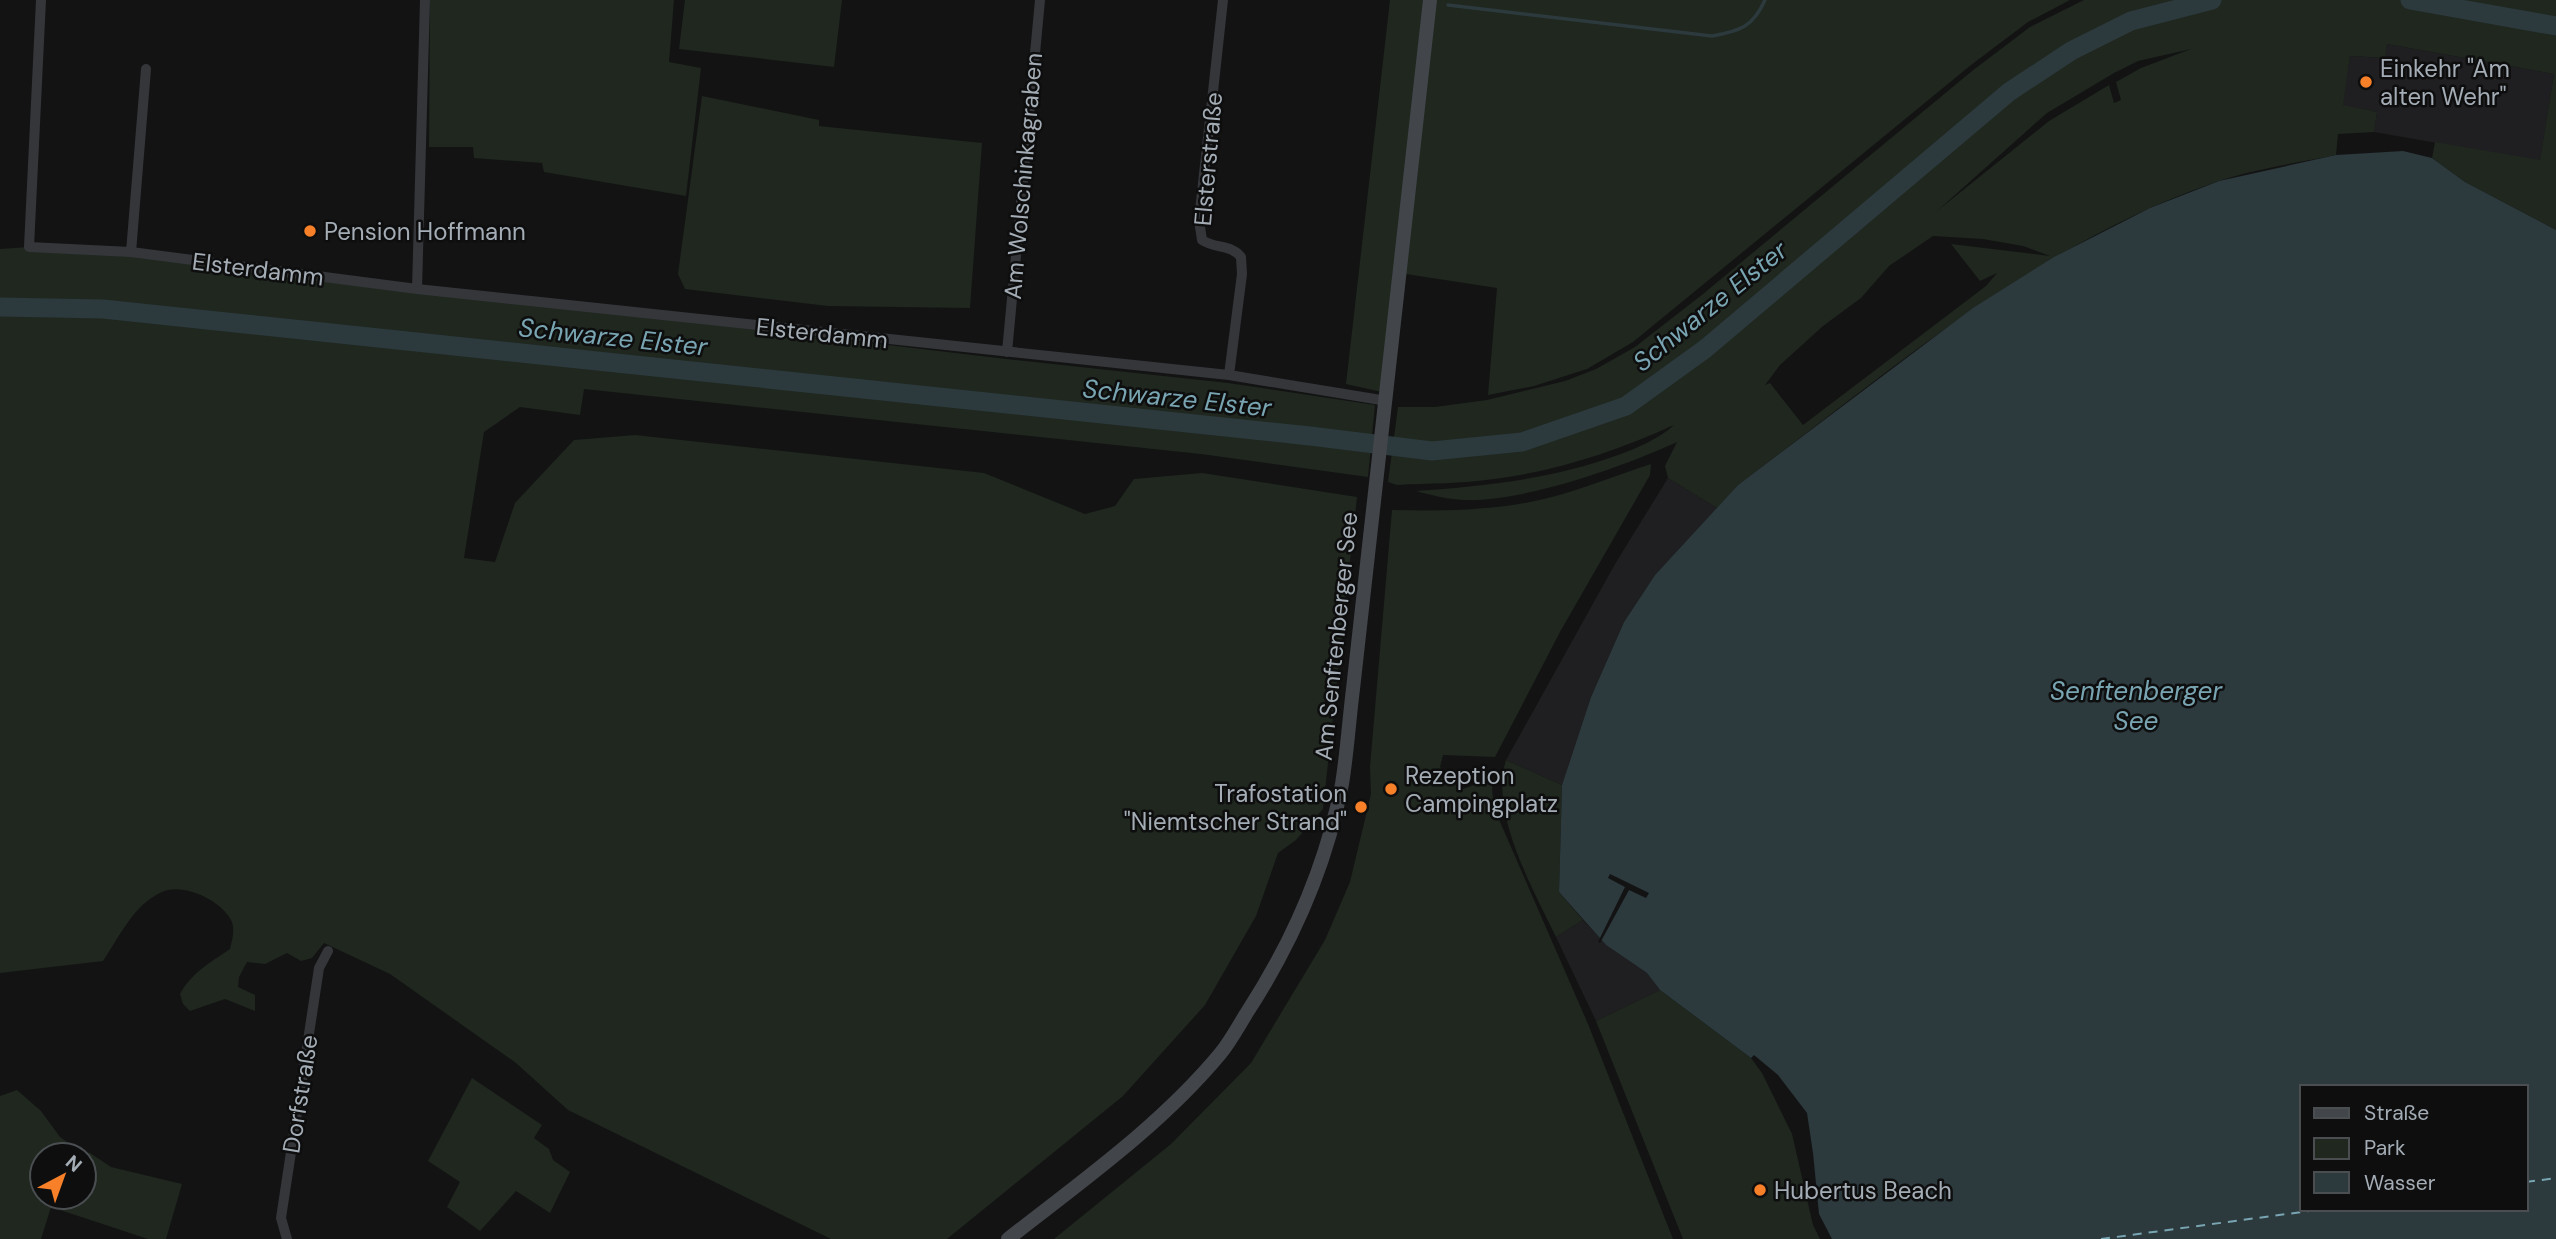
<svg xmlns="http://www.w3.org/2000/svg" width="2556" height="1239" font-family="'DM Sans',sans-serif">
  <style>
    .built { fill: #1f1f21 }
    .green { fill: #1f271f; fill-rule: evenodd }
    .water { fill: #2c393d; fill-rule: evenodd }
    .pier { fill: #131314 }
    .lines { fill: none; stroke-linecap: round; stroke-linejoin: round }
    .stream { stroke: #2c393d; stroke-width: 3.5 }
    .river { stroke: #2c393d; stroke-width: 19 }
    .ferry { stroke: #79a5b2; stroke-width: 2; stroke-dasharray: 9 7; stroke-linecap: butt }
    .street { stroke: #34363a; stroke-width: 10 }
    .secondary { stroke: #42454a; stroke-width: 14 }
    .poi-dot { fill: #f78028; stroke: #0e0e0f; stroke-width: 2.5 }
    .labels { text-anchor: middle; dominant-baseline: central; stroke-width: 5; stroke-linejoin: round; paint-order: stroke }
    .poi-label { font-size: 24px; fill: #a4adb5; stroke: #0e0e0f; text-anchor: start }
    .street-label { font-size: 24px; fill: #a4adb5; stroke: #0e0e0f }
    .water-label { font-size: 26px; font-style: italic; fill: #79a5b2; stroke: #0e0e0f }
  </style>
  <rect width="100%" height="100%" fill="#131314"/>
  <path class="built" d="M2387 44 2554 74 2540 161 2374 132 2377 112 2342 106 2350 56 2384 58Z
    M1668 478 1717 508 1655 575 1624 622 1591 697 1562 785 1506 760 1615 564Z
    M1583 920 1606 945 1647 973 1660 990 1596 1021 1556 937Z"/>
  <path class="green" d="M430 0H674L669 62 701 68 686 196 544 172 542 163 474 158 473 147H429Z
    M685 0H842L834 67 679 49Z
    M1390 0H2070L2028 22 1971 65 1633 342 1587 369 1534 386 1488 395 1497 288 1393 272 1382 392 1346 384Z
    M2084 0H2556V230L2465 182 2432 158 2435 142 2540 160 2554 74 2387 44 2385 58 2350 56 2343 105 2377 112 2374 132 2338 134 2336 155C2297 163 2253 169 2216 182 2036 244 1889 372 1738 485L1717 508 1668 478 1665 466 1677 442C1623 467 1512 507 1453 499 1441 498 1428 494 1416 491 1485 486 1553 479 1618 455 1638 448 1660 438 1674 425 1617 451 1557 471 1494 479 1462 484 1429 483 1397 485L1388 482 1398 407H1435L1487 400 1565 381 1596 369 1635 347 1703 294 1972 71 2030 27ZM2191 49 2141 68 2116 82 2121 100 2114 103 2109 85 2049 121 1937 211 2047 113 2114 73 2138 61ZM1933 236 1983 239 2023 246 2050 256 1951 244 1980 281 1997 273 1986 286 1803 425 1770 383 1765 385 1780 365 1823 326 1861 298 1889 266Z
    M702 96 819 120V126L982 143 970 308 828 306 685 289 678 274Z
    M29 247 131 252 417 289 1006 359 1228 383 1375 405 1368 477 1201 454 584 389 580 415 520 407 484 432 464 558 495 562 515 503 574 440 635 435 984 473 1085 514 1115 506 1134 479 1202 473 1357 497 1323 809 1296 840 1278 853 1256 916 1205 1005 1123 1096 947 1239H831L568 1110 516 1063 390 974 324 943 312 958 301 961 287 953 265 964 247 962 239 977 238 987 255 995V1011L225 999 190 1011 183 1004 180 994C192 972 210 963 230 949 232 940 235 931 232 922 223 901 183 882 162 892 134 904 120 936 103 961L0 973V249Z
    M1651 464 1650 475 1560 632 1495 757 1443 755 1440 767 1463 789 1493 778 1492 789 1494 808 1588 1024 1673 1239H1054L1171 1144 1251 1063 1325 940 1350 882 1371 794 1370 767 1392 510C1444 511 1497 511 1548 498 1583 489 1617 475 1651 464Z
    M1506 760 1562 785 1559 892 1583 920 1556 937C1533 889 1489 812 1506 760Z
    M1660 990 1751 1058 1762 1073 1792 1134 1813 1225 1820 1239H1683L1596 1021Z
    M472 1078 542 1125 534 1138 549 1149 553 1160 570 1172 550 1213 516 1191 480 1231 447 1207 460 1182 428 1161Z
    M17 1090 41 1111 60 1137 80 1151 90 1153 111 1167 182 1184 166 1239H148L51 1207 41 1239H0V1096ZM84 1155V1197H42V1155Z"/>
  <path class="water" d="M2403 151 2432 158 2465 182 2556 230V1239H1832L1819 1214 1813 1153 1807 1113 1778 1075 1754 1055 1751 1058 1660 990 1647 973 1606 945 1559 892 1562 785 1591 697 1624 622 1655 575 1738 485 1973 308 2054 257 2150 208 2219 181 2336 155ZM2302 1087H2526V1209H2302Z"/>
  <path class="pier" d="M1610 874 1649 893 1646 898 1629 890 1600 943 1598 942 1625 887 1608 878Z"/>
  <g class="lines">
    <path class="stream" d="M1448 5 1712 36C1740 31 1753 27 1765 0"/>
    <path class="river" d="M2410 0 2556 26
      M0 307 103 309 1310 436 1432 451 1522 442 1626 406 1705 349 2009 92 2071 51 2131 21 2212 0"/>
    <path class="ferry" d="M2526 1182 2556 1178
      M2101 1239 2324 1209"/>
    <path class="street" d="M41 0 29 247 131 252 417 289 1229 375 1387 401
      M1223 0 1199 220 1202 240C1215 249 1231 244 1241 257L1242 274 1229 375
      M131 252 146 69
      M417 289 425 0
      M1007 352 1040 0
      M287 1239 281 1218 319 968 328 951"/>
    <path class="secondary" d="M1008 1239C1082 1181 1160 1126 1220 1054 1230 1042 1238 1027 1246 1014 1291 945 1326 866 1342 784 1347 753 1349 721 1353 689L1430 0"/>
  </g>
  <g class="poi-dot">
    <circle cx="2366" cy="82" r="7"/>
    <circle cx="310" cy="231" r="7"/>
    <circle cx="1391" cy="789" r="7"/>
    <circle cx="1361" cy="807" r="7"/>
    <circle cx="1760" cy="1190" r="7"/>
  </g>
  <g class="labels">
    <g class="poi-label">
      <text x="2380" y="68">Einkehr "Am<tspan x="2380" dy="28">alten Wehr"</tspan></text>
      <text x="324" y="231">Pension Hoffmann</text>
      <text x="1405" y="775">Rezeption<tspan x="1405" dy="28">Campingplatz</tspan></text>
      <text x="1347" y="793" text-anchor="end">Trafostation<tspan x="1347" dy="28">"Niemtscher Strand"</tspan></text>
      <text x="1774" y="1190">Hubertus Beach</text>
    </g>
    <g class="street-label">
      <text transform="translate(1208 159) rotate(-85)">Elsterstraße</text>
      <text transform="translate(1023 176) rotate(-85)">Am Wolschinkagraben</text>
      <text transform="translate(258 269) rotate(7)">Elsterdamm</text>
      <text transform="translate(822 333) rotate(6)">Elsterdamm</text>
      <text transform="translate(1336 636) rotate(-84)">Am Senftenberger See</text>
      <text transform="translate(300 1094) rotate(-81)">Dorfstraße</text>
    </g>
    <g class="water-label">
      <text transform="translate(1710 306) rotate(-39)">Schwarze Elster</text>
      <text transform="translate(613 337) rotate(6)">Schwarze Elster</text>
      <text transform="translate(1177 398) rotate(6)">Schwarze Elster</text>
      <text x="2136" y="691">Senftenberger<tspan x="2136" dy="30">See</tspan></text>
    </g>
  </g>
  <rect x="2300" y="1085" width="228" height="126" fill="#0e0e0f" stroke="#4a4e51" stroke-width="2"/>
  <rect x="2314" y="1108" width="35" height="10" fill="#42454a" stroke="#4a4e51" stroke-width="2"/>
  <text x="2364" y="1120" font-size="21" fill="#a4adb5">Straße</text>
  <rect x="2314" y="1138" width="35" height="21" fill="#1f271f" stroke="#4a4e51" stroke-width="2"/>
  <text x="2364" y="1155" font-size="21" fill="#a4adb5">Park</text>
  <rect x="2314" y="1172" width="35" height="21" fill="#2c393d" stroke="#4a4e51" stroke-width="2"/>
  <text x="2364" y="1190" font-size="21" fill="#a4adb5">Wasser</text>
  <g transform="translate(63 1176) rotate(41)"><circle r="33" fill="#0e0e0f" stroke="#4a4e51" stroke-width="2"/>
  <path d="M0-5L12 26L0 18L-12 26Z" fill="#f78028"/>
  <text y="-10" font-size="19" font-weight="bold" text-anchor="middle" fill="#a4adb5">N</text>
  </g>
</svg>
